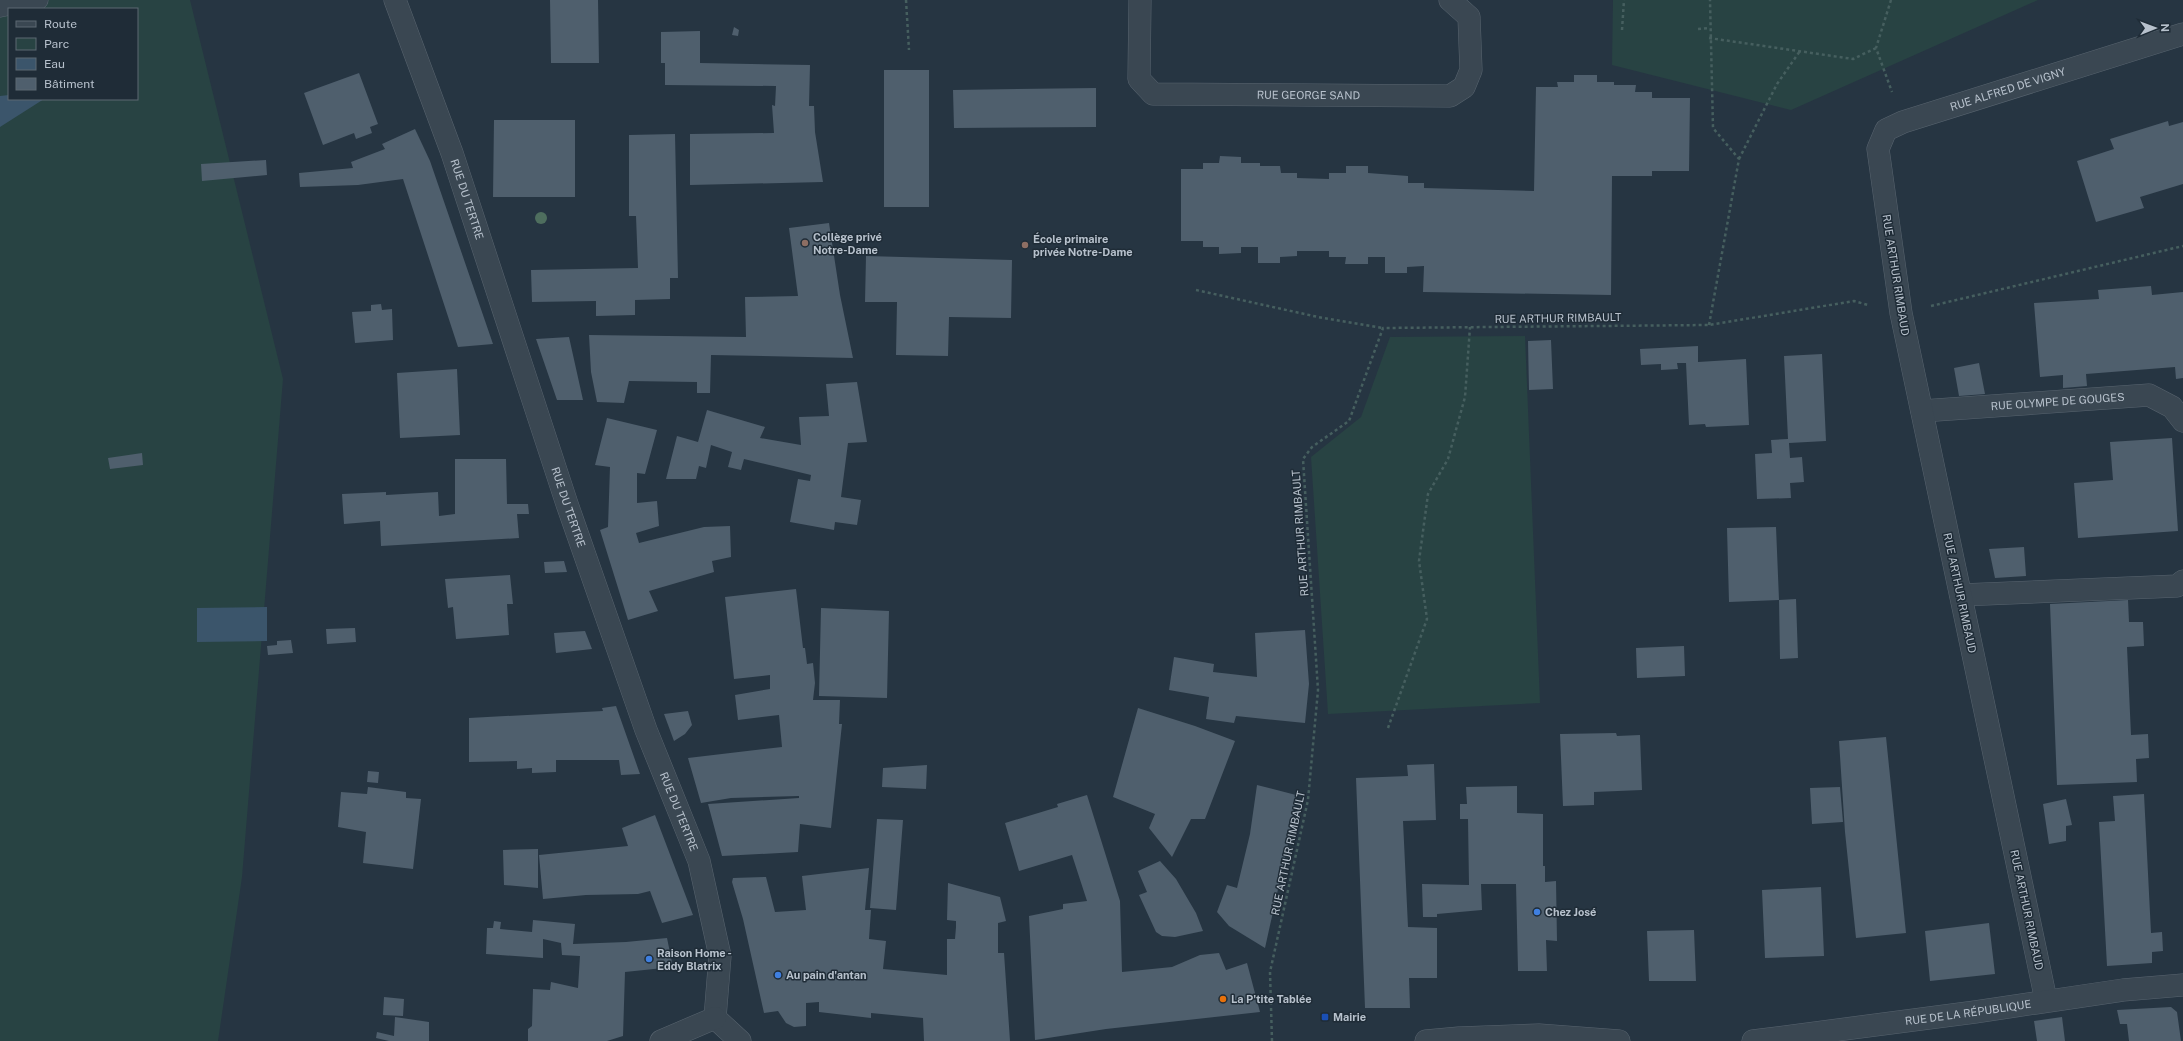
<svg xmlns="http://www.w3.org/2000/svg" width="2183" height="1041" font-family="'Public Sans',sans-serif">
  <style>
    .green { fill: #284343; fill-rule: evenodd }
    .water { fill: #3b556b }
    .building { fill: #4f5f6d }
    .lines { fill: none; stroke-linecap: round; stroke-linejoin: round }
    .service-casing { stroke: #58646f; stroke-width: 19 }
    .minor-casing { stroke: #58646f; stroke-width: 23 }
    .path { stroke: #465f5f; stroke-width: 2.5; stroke-dasharray: 3 3; stroke-linecap: butt }
    .service { stroke: #3a4752; stroke-width: 18 }
    .minor { stroke: #3a4752; stroke-width: 22 }
    .tree { fill: #4e6e5e }
    .education-dot { fill: #8d6e63; stroke: #1f2c37; stroke-width: 1.5 }
    .shop-dot { fill: #3f7fe0; stroke: #1f2c37; stroke-width: 1.5 }
    .food-dot { fill: #e8710a; stroke: #1f2c37; stroke-width: 1.5 }
    .transit-dot { fill: #1a4fb4; stroke: #1f2c37; stroke-width: 1.5 }
    .labels { text-anchor: middle; dominant-baseline: central; stroke-width: 3; stroke-linejoin: round; paint-order: stroke }
    .street-label { font-size: 11px; fill: #b7c1cc; stroke: #1f2c37 }
    .poi-label { font-size: 11px; font-weight: bold; fill: #b7c1cc; stroke: #1f2c37; text-anchor: start }
  </style>
  <rect width="100%" height="100%" fill="#263542"/>
  <path class="green" d="M0 0H190L283 379 242 877 218 1041H0ZM9 9H137V99H9Z
    M1613 0H2038L1791 110 1612 65Z
    M1525 336 1540 703 1328 714 1311 457 1361 417 1390 337Z"/>
  <path class="water" d="M9 95V99H44L0 127V96Z
    M267 607V641L197 642V608Z"/>
  <path class="building" d="M550 0H598L599 63H551Z
    M734 27 739 30 738 36 732 35Z
    M700 31V63L810 65 809 106H814L815 132 823 182 690 185V134L774 133 772 105 775 106 776 86 665 85V63H661V32Z
    M884 70H929V207H884Z
    M359 73 378 124 370 127 372 133 356 139 354 133 323 145 304 93Z
    M1574 75H1597V82H1614V85H1636L1635 92H1652V98H1690L1689 171H1652V176H1612L1611 295 1423 292 1424 266 1407 267V273H1385V257H1368V264H1345L1346 257H1329V251H1297V256L1280 257V263H1258V247H1241V253L1219 254V247H1203V241H1181V169H1203V163H1219L1220 156 1241 157V163H1260V166H1280L1281 173H1297V178L1329 179V173H1346V166H1368V173L1408 176V183H1424V188L1534 191 1536 87H1558L1557 82H1574Z
    M1096 88V127L954 128 953 90Z
    M494 120H575V197H493Z
    M2168 121 2169 126 2183 122V184L2140 197 2144 208 2096 222 2077 161 2114 149 2110 139Z
    M415 129 430 161 493 344 458 347 403 179 358 185 300 187 299 173 353 168 351 162 385 149 382 144Z
    M675 134 678 278H670V299L635 300V315L596 316V301L532 302 531 270 638 268 636 216H629V135Z
    M266 160 267 175 202 181 201 164Z
    M829 223 840 295 853 358 711 355 710 393H697V382L629 381 624 403 597 402 591 372 589 335 746 337 745 297 798 296 789 228Z
    M866 256 1012 260 1011 318 949 317 948 356 896 355 897 302H865Z
    M2151 286 2152 295 2183 292V378L2176 379 2175 367 2086 374 2087 386 2063 388V375L2040 377 2034 303 2099 299 2098 290Z
    M381 304 382 310 392 309 393 340 355 343 352 312 371 311V305Z
    M569 337 583 400H557L536 339Z
    M1551 340 1553 389 1529 390 1528 341Z
    M1698 346V362L1746 359 1749 425 1706 427 1705 424 1689 425 1686 363H1677L1678 369 1661 370V364L1641 365 1640 349Z
    M1822 354 1826 441 1789 443 1790 458 1802 457 1804 482 1790 483 1791 498 1757 499 1755 454 1772 453 1771 440 1788 439 1784 356Z
    M1979 363 1985 394 1959 396 1954 368Z
    M457 369 460 435 400 438 397 373Z
    M857 382 867 442 848 443 841 497 861 500 857 525 835 522 834 530 790 522 798 479 810 481 811 475 744 459 741 470 728 467 732 452 711 445 706 468 699 466 696 479H666L677 436 698 442 707 410 765 427 760 438 801 445 799 417 829 416 826 384Z
    M607 418 657 430 645 474 637 473V503L657 501 659 526 636 533 639 543 704 527 730 526 731 557 712 561 714 572 649 591 658 611 628 620 600 530 608 527 610 467 595 465Z
    M2172 438 2178 531 2078 538 2074 483 2113 480 2110 442Z
    M142 453 143 465 110 469 108 458Z
    M455 459H506L507 504H528L529 514H517L519 538 381 546 380 521 344 524 342 494 386 492V495L438 492 439 516 455 514Z
    M1776 527 1779 600 1729 602 1727 528Z
    M2024 547 2026 576 1995 578 1989 549Z
    M564 561 567 572 545 573 544 562Z
    M510 575 513 604H507L509 635 456 639 453 607 448 608 445 579Z
    M796 589 803 648H805L807 664 813 663 815 683 813 700H840L839 724H842L831 828 800 824 798 852 722 856 708 804 799 798V796L731 798 701 803 688 758 782 747 779 715 738 720 735 695 770 689V675L734 679 725 597Z
    M1796 599 1798 658 1780 659 1779 600Z
    M2128 600 2129 622H2143L2144 646 2127 647 2131 735 2148 734 2149 758 2136 759 2137 782 2057 785 2050 604Z
    M821 608 889 611 887 698 819 696Z
    M355 628 356 642 327 644 326 629Z
    M1305 630 1309 684 1305 723 1236 716 1234 723 1206 719 1209 697 1169 690 1174 657 1214 664 1213 672 1257 677 1255 633Z
    M585 631 592 649 556 653 554 633Z
    M291 640 293 653 268 655 267 646 277 645V641Z
    M1684 646 1685 676 1637 678 1636 648Z
    M616 706 640 774 621 775 619 760H556V772L532 773V768L517 769V761L469 762V718L603 711 602 708Z
    M1138 708 1195 726 1235 741 1205 819H1191L1172 857 1149 828 1155 814 1113 797Z
    M688 711 692 725 685 734 674 741 664 714Z
    M1616 733 1617 736 1640 735 1642 790 1594 792V805L1563 806 1560 734Z
    M1886 737 1906 933 1856 938 1845 832 1839 741Z
    M1434 764 1436 820 1403 821 1408 927 1437 928V978H1409L1410 1008H1365L1356 778 1408 776 1407 765Z
    M927 765 926 789 882 787 883 768Z
    M368 771 379 772 378 783 367 782Z
    M1257 785 1296 795 1288 844 1265 948 1229 926 1217 912 1227 885 1237 888 1250 834Z
    M1517 786V813L1543 814V866H1545V882L1556 881 1557 941 1546 940 1547 971H1518L1516 884H1481L1482 910 1437 914V917H1423L1422 884 1469 885 1468 819H1460V804H1467L1466 787Z
    M368 787 406 792V798L421 799 413 869 363 863 366 832 338 827 341 792 367 794Z
    M1840 787 1843 822 1812 824 1810 788Z
    M2144 794 2151 933 2162 932 2163 951 2152 952V963L2107 966 2099 822 2115 821 2113 796Z
    M1087 795 1120 901 1122 972 1172 967 1200 955 1219 953 1226 970 1247 963 1260 1012 1106 1029 1035 1040 1029 916 1063 909V904L1087 901 1072 855 1019 871 1005 823 1058 807 1057 804Z
    M2066 799 2072 825 2066 826V841L2049 844 2043 804Z
    M655 815 693 915 662 923 650 891 638 894 586 895 543 899 539 855 628 846 622 828Z
    M877 819 903 820 896 910 870 908Z
    M538 849V888L504 885 503 850Z
    M1160 861 1176 879 1196 913 1203 931 1175 937 1162 936 1156 932 1139 895 1147 892 1138 871Z
    M869 868 865 910H871L869 939 886 941 883 969 947 975V939H955L956 927V921L947 920 948 883 1000 897 1006 921 998 923V953H1004L1010 1041H924L923 1018 871 1013V1018L819 1012V1002L806 1003V1026L794 1027 786 1023 778 1011 764 1013 743 919 732 882 733 878 766 877 775 912 806 910 802 876Z
    M1821 887 1824 956 1765 958 1762 890Z
    M533 920 575 924 573 944 626 942 667 938 673 967 625 972 623 1036 607 1041H528V1029L532 1026 533 989 550 990 551 982 578 988 580 956 562 955 561 943 543 939V958L486 954 487 928H493L494 921 501 922 500 929 532 932Z
    M1989 923 1995 974 1930 981 1925 931Z
    M1694 930 1696 981H1649L1647 931Z
    M384 997 404 999 403 1016 383 1015Z
    M2171 1007 2177 1012 2181 1041H2129L2127 1024H2120L2117 1010Z
    M395 1017 429 1022V1041H389L376 1038 377 1032 394 1036Z
    M2062 1017 2065 1041H2037L2034 1021Z"/>
  <g class="lines">
    <g class="service-casing">
      <path id="service" d="M0 8 39 0"/>
    </g>
    <g class="minor-casing">
      <g id="minor">
        <path id="s1" d="M395 0 452 153 567 504 646 730 699 861 720 956 715 1018"/>
        <path id="s2" d="M1140 0 1139 79 1153 94 1450 96 1464 87 1471 70 1469 17 1450 0"/>
        <path id="s3" d="M1922 411 2149 395 2172 407 2183 421"/>
        <path d="M1961 595 2177 586 2183 581"/>
        <path id="s4" d="M2046 1000 1901 313 1878 149 1886 130 1903 122 2183 34"/>
        <path d="M715 1018 740 1041"/>
        <path d="M661 1041 715 1018"/>
        <path d="M1426 1041 1459 1038 1539 1035 1619 1041"/>
        <path id="s5" d="M1753 1041 1975 1012 2123 990 2183 985"/>
      </g>
    </g>
    <path class="path" d="M906 0 909 50
      M1891 0 1876 48 1892 92
      M1698 29 1709 28
      M1622 30 1624 0
      M1709 38 1853 59 1876 48
      M1739 159 1777 84 1800 51
      M1196 290 1318 317 1383 328
      M1931 306 2183 246
      M1709 325 1739 159 1713 128 1710 0
      M1388 728 1427 619 1419 561 1428 494 1448 459 1465 397 1470 327
      M1272 1041 1270 972 1308 800 1318 690 1303 459 1312 447 1349 421 1383 328 1709 325 1854 301 1868 305"/>
    <use href="#service" class="service"/>
    <use href="#minor" class="minor"/>
  </g>
  <circle class="tree" cx="541" cy="218" r="6"/>
  <g class="education-dot">
    <circle cx="805" cy="243" r="4"/>
    <circle cx="1025" cy="245" r="4"/>
  </g>
  <g class="shop-dot">
    <circle cx="1537" cy="912" r="4"/>
    <circle cx="649" cy="959" r="4"/>
    <circle cx="778" cy="975" r="4"/>
  </g>
  <circle class="food-dot" cx="1223" cy="999" r="4"/>
  <rect class="transit-dot" x="1321" y="1013" width="8" height="8" rx="2"/>
  <g class="labels">
    <g class="street-label">
      <text stroke="none"><textPath href="#s4" startOffset="1017">RUE ALFRED DE VIGNY</textPath></text>
      <text stroke="none"><textPath href="#s2" startOffset="255">RUE GEORGE SAND</textPath></text>
      <text stroke="none"><textPath href="#s1" startOffset="212">RUE DU TERTRE</textPath></text>
      <text transform="translate(1896 275) rotate(81)">RUE ARTHUR RIMBAUD</text>
      <text transform="translate(1558 318) rotate(-1)">RUE ARTHUR RIMBAULT</text>
      <text stroke="none"><textPath href="#s3" startOffset="136">RUE OLYMPE DE GOUGES</textPath></text>
      <text stroke="none"><textPath href="#s1" startOffset="536">RUE DU TERTRE</textPath></text>
      <text transform="translate(1300 533) rotate(-94)">RUE ARTHUR RIMBAULT</text>
      <text transform="translate(1960 593) rotate(78)">RUE ARTHUR RIMBAUD</text>
      <text stroke="none"><textPath href="#s1" startOffset="860">RUE DU TERTRE</textPath></text>
      <text transform="translate(1288 853) rotate(-78)">RUE ARTHUR RIMBAULT</text>
      <text transform="translate(2027 910) rotate(78)">RUE ARTHUR RIMBAUD</text>
      <text stroke="none"><textPath href="#s5" startOffset="217">RUE DE LA RÉPUBLIQUE</textPath></text>
    </g>
    <g class="poi-label">
      <text x="813" y="237">Collège privé<tspan x="813" dy="13">Notre-Dame</tspan></text>
      <text x="1033" y="239">École primaire<tspan x="1033" dy="13">privée Notre-Dame</tspan></text>
      <text x="1545" y="912">Chez José</text>
      <text x="657" y="953">Raison Home -<tspan x="657" dy="13">Eddy Blatrix</tspan></text>
      <text x="786" y="975">Au pain d'antan</text>
      <text x="1231" y="999">La P'tite Tablée</text>
      <text x="1333" y="1017">Mairie</text>
    </g>
  </g>
  <rect x="8" y="8" width="130" height="92" fill="#1f2c37" stroke="#5c6873"/>
  <rect x="16" y="21" width="20" height="6" fill="#3a4752" stroke="#5c6873"/>
  <text x="44" y="28" font-size="12" fill="#b7c1cc">Route</text>
  <rect x="16" y="38" width="20" height="12" fill="#284343" stroke="#5c6873"/>
  <text x="44" y="48" font-size="12" fill="#b7c1cc">Parc</text>
  <rect x="16" y="58" width="20" height="12" fill="#3b556b" stroke="#5c6873"/>
  <text x="44" y="68" font-size="12" fill="#b7c1cc">Eau</text>
  <rect x="16" y="78" width="20" height="12" fill="#4f5f6d" stroke="#5c6873"/>
  <text x="44" y="88" font-size="12" fill="#b7c1cc">Bâtiment</text>
  <g transform="translate(2155 28) rotate(89)" stroke="#1f2c37" stroke-width="3" paint-order="stroke">
  <path d="M0-3L7 15L0 10L-7 15Z" fill="#b7c1cc"/>
  <text y="-6" font-size="11" font-weight="bold" text-anchor="middle" fill="#b7c1cc">N</text>
  </g>
</svg>
